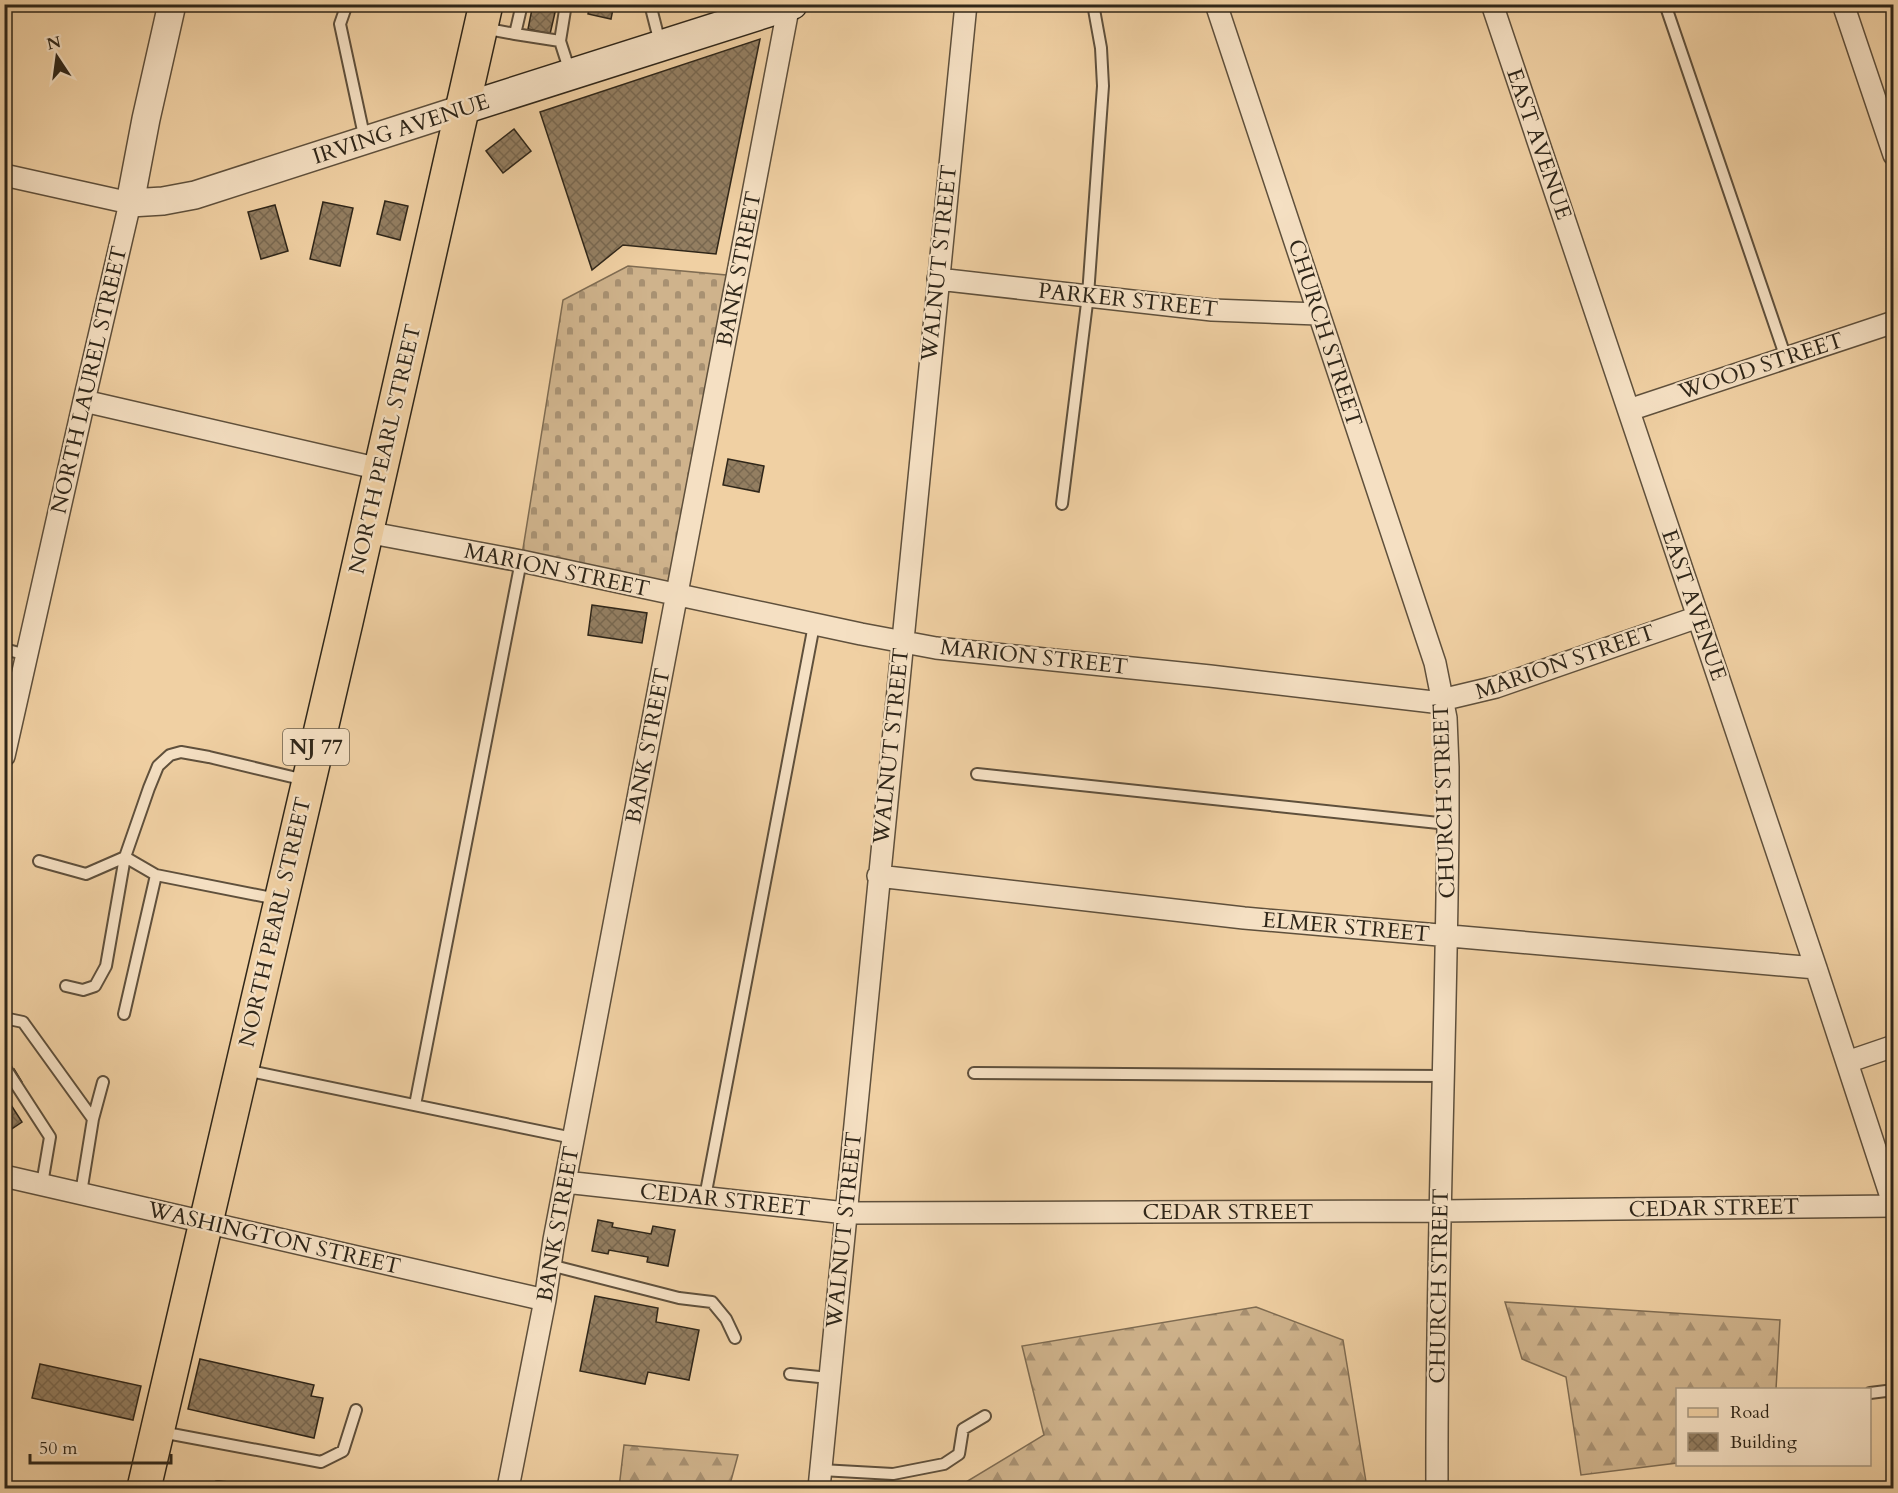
<svg xmlns="http://www.w3.org/2000/svg" width="1898" height="1493" font-family="Cardo,serif">
  <style>
    .forest { fill: url(#forest-firs); stroke: #7f6c52; stroke-width: 1.5 }
    .cemetery { fill: url(#cemetery-stones); stroke: #7f6c52; stroke-width: 1.5 }
    .building { fill: url(#building-cross-hatch); stroke: #2f2619; stroke-width: 1.5 }
    .lines { fill: none; stroke-linecap: round; stroke-linejoin: round }
    .service-casing { stroke: #5f503c; stroke-width: 14 }
    .minor-casing { stroke: #5f503c; stroke-width: 24 }
    .tertiary-casing { stroke: #5f503c; stroke-width: 30 }
    .secondary-casing { stroke: #2f2619; stroke-width: 33 }
    .primary-casing { stroke: #2f2619; stroke-width: 36 }
    .service { stroke: #f5e0c3; stroke-width: 10 }
    .minor { stroke: #f5e0c3; stroke-width: 21 }
    .tertiary { stroke: #f5e0c3; stroke-width: 27 }
    .secondary { stroke: #f5e0c3; stroke-width: 30 }
    .primary { stroke: #f0d0a3; stroke-width: 33 }
    .labels { text-anchor: middle; dominant-baseline: central; stroke-width: 4.5; stroke-linejoin: round; paint-order: stroke }
    .shield { fill: #f5e0c3; stroke: #6a5e4c; stroke-width: 1.5 }
    .shield-label { font-size: 21px; font-weight: bold; fill: #2f2619 }
    .street-label { font-size: 22px; fill: #2f2619; stroke: #f5e0c3 }
  </style>
  <defs>
    <pattern id="forest-firs" width="22" height="20" patternUnits="userSpaceOnUse" patternTransform="scale(1.5)"><rect width="22" height="20" fill="#cfb38c"/><path d="M5 1l3.5 6h-7zM16 11l3.5 6h-7z" fill="#a89172"/></pattern>
    <pattern id="cemetery-stones" width="16" height="16" patternUnits="userSpaceOnUse" patternTransform="scale(1.5)"><rect width="16" height="16" fill="#cfb38c"/><path d="M2 7V4a2 2 0 0 1 4 0v3zM10 15v-3a2 2 0 0 1 4 0v3z" fill="#a89172"/></pattern>
    <pattern id="building-cross-hatch" width="8" height="8" patternUnits="userSpaceOnUse" patternTransform="scale(1.5)"><rect width="8" height="8" fill="#937e61"/><path d="M0 0l8 8M0 8l8-8" fill="none" stroke="#78674f"/></pattern>
  </defs>
  <rect width="100%" height="100%" fill="#f0d0a3"/>
  <filter id="stains"><feTurbulence type="fractalNoise" baseFrequency=".00333" numOctaves="4"/><feColorMatrix values="0 0 0 0 .2 0 0 0 0 .09 0 0 0 0 .02 0 0 0 .5 -.17"/></filter>
  <radialGradient id="worn" r=".72"><stop offset=".6" stop-color="#630" stop-opacity="0"/><stop offset="1" stop-color="#630" stop-opacity=".3"/></radialGradient>
  <path class="forest" d="M1505 1302 1780 1320 1776 1389 1678 1390 1677 1463 1581 1475 1566 1377 1522 1359Z
    M1256 1307 1343 1340 1367 1488H956L1044 1435 1022 1346Z
    M624 1445 738 1455 729 1488H619Z"/>
  <path class="cemetery" d="M628 266 737 276 676 595 521 561 563 300Z"/>
  <path class="building" d="M533 4H557L550 34 528 29Z
    M590 4H614L611 19 588 14Z
    M760 39 716 254 623 245 592 270 540 112Z
    M514 129 531 151 503 173 486 151Z
    M385 201 408 206 400 240 377 234Z
    M323 202 353 208 340 266 310 259Z
    M275 205 288 251 261 259 248 212Z
    M728 459 764 466 759 492 723 485Z
    M592 605 647 613 642 643 588 635Z
    M14 1069 22 1082 4 1094V1075Z
    M4 1094 22 1122 4 1134Z
    M598 1220 613 1223 612 1227 651 1234 653 1226 675 1230 668 1266 647 1262 648 1257 609 1250 608 1254 592 1251Z
    M595 1296 658 1308 656 1322 699 1330 689 1380 648 1372 645 1384 580 1371Z
    M200 1359 314 1385 311 1396 323 1398 314 1438 188 1409Z
    M40 1364 141 1386 133 1420 32 1398Z"/>
  <g class="lines">
    <g class="service-casing">
      <path id="service" d="M347 4 340 24 365 140
        M650 4 660 43
        M1665 4 1786 358
        M483 28 515 34 522 4
        M515 34 560 41 566 4
        M560 41 570 72
        M1062 504 1088 295 1103 86 1101 48 1093 4
        M4 649 27 655
        M977 774 1448 824
        M39 861 86 874 125 857
        M156 875 125 857 149 788 158 766 170 755 181 752 209 757 305 780
        M66 986 83 990 95 986 106 966 125 857
        M124 1014 156 875 277 899
        M4 1018 23 1022 93 1119 81 1193
        M4 1066 50 1137 42 1184
        M245 1070 573 1138
        M974 1073 1444 1076
        M415 1105 521 561
        M93 1119 103 1082
        M705 1197 814 625
        M550 1265 679 1298 712 1302 726 1319 735 1338
        M790 1374 829 1378
        M1870 1393 1894 1390
        M161 1432 321 1462 343 1451 356 1410
        M821 1470 893 1474 944 1464 959 1454 963 1429 985 1416
        M218 1487 226 1488"/>
    </g>
    <g class="minor-casing">
      <path id="minor" d="M1216 4 1435 663 1446 718 1448 767V824C1446 1046 1436 1267 1437 1488
        M1492 4 1816 968 1894 1206
        M1843 4 1894 155
        M4 175 130 203 84 401 4 756
        M938 279 1212 310 1318 314
        M84 401 380 469
        M1629 410 1894 322
        M366 532 521 561 861 634 936 648 1210 676 1433 702 1496 687 1698 617
        M878 876 1244 918 1816 968
        M1847 1062 1894 1046
        M4 1176 545 1300
        M565 1182 846 1213 1441 1211 1894 1206
        M508 1488 545 1300 554 1240 789 4
        M819 1488 966 4"/>
    </g>
    <g class="tertiary-casing">
      <path id="tertiary" d="M172 4 146 119 130 203 163 201 195 195 462 109"/>
    </g>
    <g class="secondary-casing">
      <path id="secondary" d="M462 109 792 4"/>
    </g>
    <g class="primary-casing">
      <path id="primary" d="M144 1488 346 622 486 4"/>
    </g>
    <use href="#service" class="service"/>
    <use href="#minor" class="minor"/>
    <use href="#tertiary" class="tertiary"/>
    <use href="#secondary" class="secondary"/>
    <use href="#primary" class="primary"/>
  </g>
  <g class="labels">
    <rect class="shield" x="283" y="729" width="66" height="36" rx="4.5"/>
    <g class="shield-label">
      <text x="316" y="747">NJ 77</text>
    </g>
    <g class="street-label">
      <text transform="translate(401 129) rotate(-18)">IRVING AVENUE</text>
      <text transform="translate(1539 144) rotate(71)">EAST AVENUE</text>
      <text transform="translate(939 263) rotate(-84)">WALNUT STREET</text>
      <text transform="translate(739 269) rotate(-79)">BANK STREET</text>
      <text transform="translate(1128 300) rotate(6)">PARKER STREET</text>
      <text transform="translate(1325 333) rotate(72)">CHURCH STREET</text>
      <text transform="translate(1761 366) rotate(-18)">WOOD STREET</text>
      <text transform="translate(89 380) rotate(-77)">NORTH LAUREL STREET</text>
      <text transform="translate(385 449) rotate(-77)">NORTH PEARL STREET</text>
      <text transform="translate(557 570) rotate(12)">MARION STREET</text>
      <text transform="translate(1694 605) rotate(71)">EAST AVENUE</text>
      <text transform="translate(1034 657) rotate(6)">MARION STREET</text>
      <text transform="translate(1565 662) rotate(-19)">MARION STREET</text>
      <text transform="translate(648 746) rotate(-79)">BANK STREET</text>
      <text transform="translate(891 746) rotate(-84)">WALNUT STREET</text>
      <text transform="translate(1444 801) rotate(-92)">CHURCH STREET</text>
      <text transform="translate(275 922) rotate(-77)">NORTH PEARL STREET</text>
      <text transform="translate(1346 927) rotate(5)">ELMER STREET</text>
      <text transform="translate(725 1200) rotate(6)">CEDAR STREET</text>
      <text transform="translate(1714 1208) rotate(-1)">CEDAR STREET</text>
      <text x="1228" y="1212">CEDAR STREET</text>
      <text transform="translate(558 1224) rotate(-80)">BANK STREET</text>
      <text transform="translate(844 1230) rotate(-84)">WALNUT STREET</text>
      <text transform="translate(274 1238) rotate(13)">WASHINGTON STREET</text>
      <text transform="translate(1439 1286) rotate(-89)">CHURCH STREET</text>
    </g>
  </g>
  <rect width="1898" height="1493" fill="none" stroke="#f0d0a3" stroke-width="24"/>
  <rect x="6" y="6" width="1886" height="1481" fill="none" stroke="#2f2619" stroke-width="3"/>
  <rect x="12" y="12" width="1874" height="1469" fill="none" stroke="#2f2619" stroke-width="1.5"/>
  <rect x="1676" y="1388" width="195" height="78" fill="#f5e0c3" stroke="#a6967f" stroke-width="1.5"/>
  <rect x="1688" y="1408" width="30" height="9" fill="#f0d0a3" stroke="#a6967f" stroke-width="1.5"/>
  <text x="1730" y="1418" font-size="18" fill="#2f2619">Road</text>
  <rect x="1688" y="1433" width="30" height="18" fill="url(#building-cross-hatch)" stroke="#a6967f" stroke-width="1.5"/>
  <text x="1730" y="1448" font-size="18" fill="#2f2619">Building</text>
  <g transform="translate(57 57) rotate(347)" stroke="#f5e0c3" stroke-width="4.5" paint-order="stroke">
  <path d="M0-4.5L10 22L0 15L-10 22Z" fill="#2f2619"/>
  <text y="-9" font-size="16" font-weight="bold" text-anchor="middle" fill="#2f2619">N</text>
  </g>
  <path d="M30 1454v9h141v-9" fill="none" stroke="#2f2619" stroke-width="3"/>
  <text x="39" y="1454" font-size="18" fill="#2f2619" stroke="#f5e0c3" stroke-width="4.5" paint-order="stroke">50 m</text>
  <rect width="100%" height="100%" filter="url(#stains)"/>
  <rect width="100%" height="100%" fill="url(#worn)"/>
</svg>
